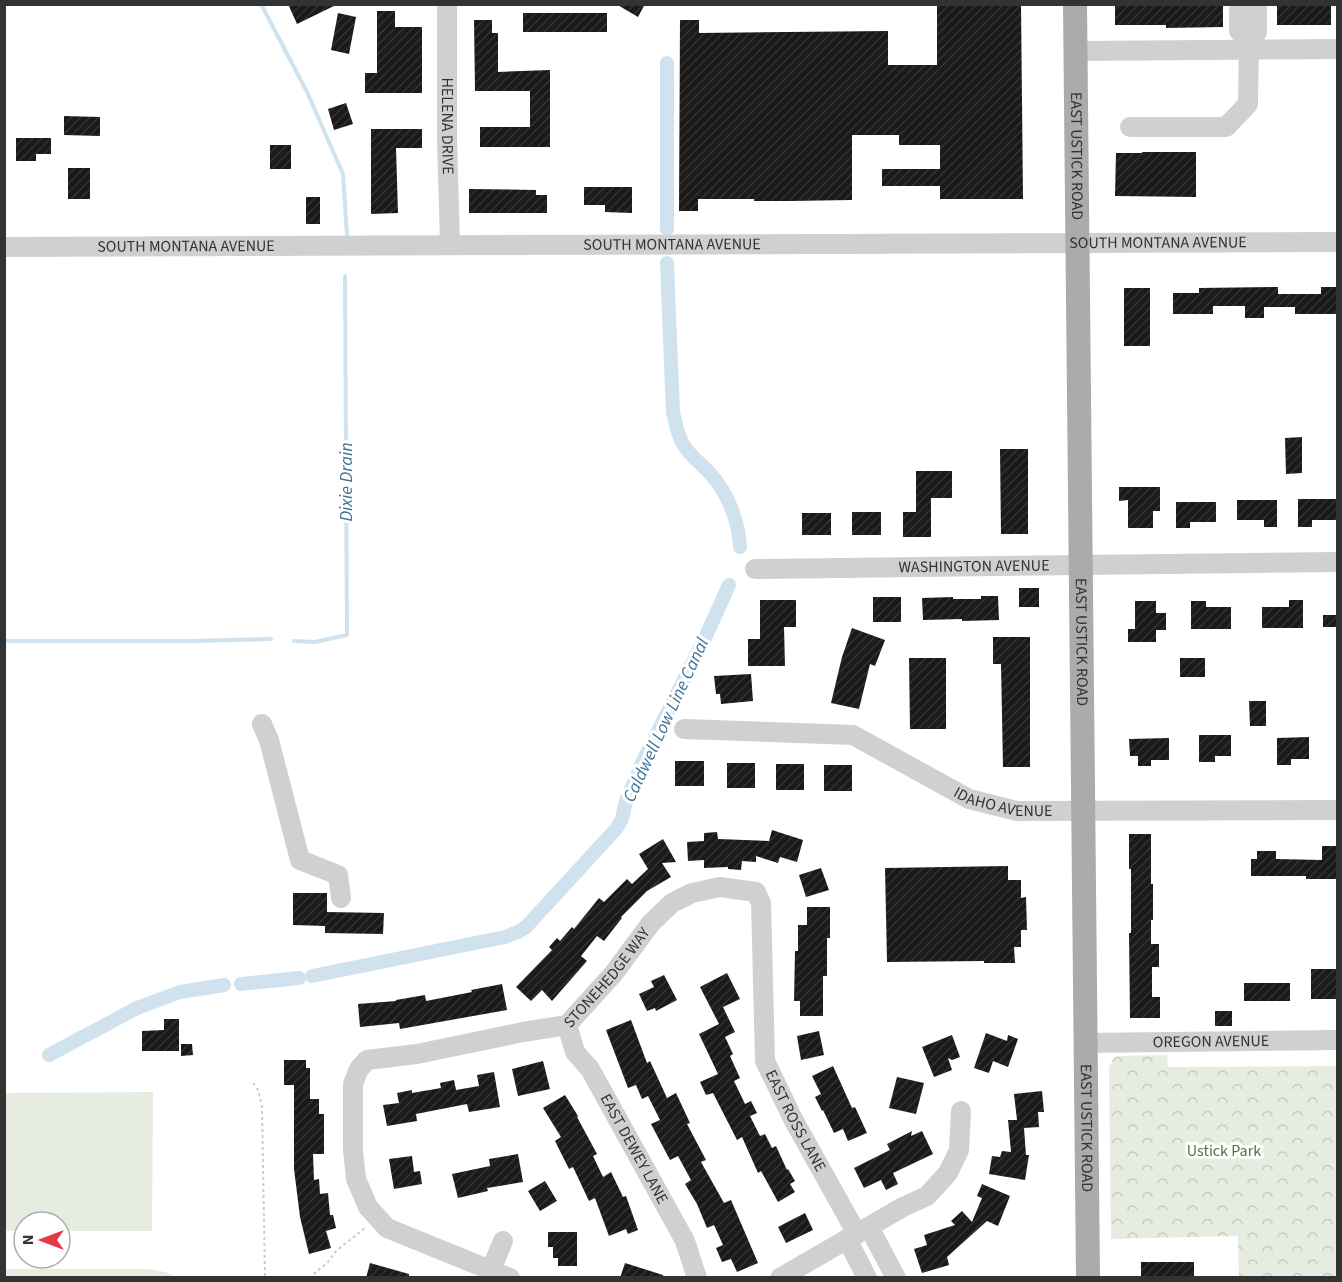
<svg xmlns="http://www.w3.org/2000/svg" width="1342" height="1282" font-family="'Source Sans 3',sans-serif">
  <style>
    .grass { fill: #e6ecdf }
    .forest { fill: url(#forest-crowns) }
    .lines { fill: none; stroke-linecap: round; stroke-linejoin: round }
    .stream { stroke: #cfe2ee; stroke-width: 4 }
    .canal { stroke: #cfe2ee; stroke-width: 14 }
    .building { fill: url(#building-hatch) }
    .path { stroke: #cdcdcd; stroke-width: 2; stroke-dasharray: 3 3; stroke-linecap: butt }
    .minor { stroke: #d0d0d0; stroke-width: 20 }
    .major { stroke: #ababab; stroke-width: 24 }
    .labels { text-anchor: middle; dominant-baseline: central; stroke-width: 6; stroke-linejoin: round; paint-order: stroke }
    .street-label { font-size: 16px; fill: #333; stroke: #fff }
    .park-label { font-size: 16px; fill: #56703f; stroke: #fff }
    .water-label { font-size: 18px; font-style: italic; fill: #3f7597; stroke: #fff }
  </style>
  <defs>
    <pattern id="forest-crowns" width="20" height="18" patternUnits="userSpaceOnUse" patternTransform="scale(1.5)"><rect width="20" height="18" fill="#e6ecdf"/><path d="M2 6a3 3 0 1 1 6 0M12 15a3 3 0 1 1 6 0" fill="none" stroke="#c6cbc0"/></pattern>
    <pattern id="building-hatch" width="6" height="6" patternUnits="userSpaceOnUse" patternTransform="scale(1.5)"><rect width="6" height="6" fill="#1a1a1a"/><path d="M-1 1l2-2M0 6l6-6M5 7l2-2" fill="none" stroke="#333"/></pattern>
  </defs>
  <rect width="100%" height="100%" fill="#fff"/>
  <path class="grass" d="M153 1092 152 1231H60V1222H24V1231H5V1093Z
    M5 1269H148L165 1272 176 1277 5 1278Z"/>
  <path class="forest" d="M1167 1055 1168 1067 1337 1066V1277H1239L1238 1236 1111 1239 1109 1067 1114 1058 1118 1056Z"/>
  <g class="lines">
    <path class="stream" d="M261 4 307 92 343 174 347 235
      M4 641H191L271 639
      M294 641 315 642 347 635 345 276"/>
    <path class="canal" d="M667 63V229
      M667 263 673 413C676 423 677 434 683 444 690 457 705 466 714 478 729 496 739 524 740 547
      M312 976 505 937 518 932 526 927 616 829 622 819 626 801 643 761 705 638 729 585
      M241 984 299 978
      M49 1055 137 1008 180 992 224 985"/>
  </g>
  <path class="building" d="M288 4H338L297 24Z
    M616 4H645L638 17Z
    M937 4H1021L1023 199H940V186H882V169H940V145H899V135H852V200L790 201H754V199H698V211H679L680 20H699V33L888 31V65H937Z
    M1115 4H1223V27L1166 28V25H1115Z
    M1277 4H1331V25H1277Z
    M377 11H395V27H422V93H365V73H377Z
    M338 13 356 17 349 54 331 50Z
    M523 13H607V32H523Z
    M474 20H492V33H498V72L550 70V147H480V127H530V91H475Z
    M346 103 353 124 334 130 328 109Z
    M64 116 100 117V136L64 135Z
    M371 129H422V148H396L398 213 371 214Z
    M16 138H51V154H36V161H16Z
    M270 145H291V169H270Z
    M1142 152H1196V197L1115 196 1116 153H1142Z
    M68 168H90V199H68Z
    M584 187H632V213L605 212V205H584Z
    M469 189 536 190V195H547V213H469Z
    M306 197H320V224H306Z
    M1278 287V294H1321V287H1336V314H1295V307H1264V318H1245V306H1213V314H1173V293H1199V288Z
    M1124 288H1150V346H1124Z
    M1302 437V473L1286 474 1285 438Z
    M1000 449H1028V534H1001Z
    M916 471H952V498H931V537H903V512H916Z
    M1119 487H1160V511H1153V528H1128V500L1119 501Z
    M1298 499H1338V520H1312V527H1298Z
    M1237 500H1277V527H1264V520H1237Z
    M1176 502H1216V522H1190V528H1176Z
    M852 512H881V535H852Z
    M802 513H831V535H802Z
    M1019 588H1039V607H1019Z
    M981 596H998L999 620 962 621V619L923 620 922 598 953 597V599H981Z
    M873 597H901V622H873Z
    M760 600H796V627H784L785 666H748V639H760Z
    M1289 600H1303V628H1262V607H1289Z
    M1135 601H1156V613H1166V630H1156V642H1128V629H1135Z
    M1191 601H1206V607H1231V629H1191Z
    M1323 615H1338V627H1323Z
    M852 628 885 640 875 666 870 664 859 709 831 703 842 657Z
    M993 637H1030V767H1003L1001 664H993Z
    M909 658H946V729H910Z
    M1180 658H1205V677H1180Z
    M751 674 753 701 721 704 720 694H716L714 676Z
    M1249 701H1266V726H1250Z
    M1199 735H1231V756H1215V762H1199Z
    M1309 737V759H1291V765H1277V738Z
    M1169 738V760H1151V766H1138V756H1130L1129 739Z
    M675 761H704V786H675Z
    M727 763H755V788H727Z
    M776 764H804V790H776Z
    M824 765H852V791H824Z
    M772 830 803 840 797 862 780 857 778 863 756 856V862L742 861 741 870 728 869V867L704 868V860L688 861 687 842 704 841V833L717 832 718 839 769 841Z
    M1129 834H1151V884H1153V920H1151V944H1159V967H1152V997H1160V1018H1130L1129 933H1131V869H1129Z
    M663 839 676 862 662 863 671 877 647 891 621 917 622 918 604 941 597 936 581 956 587 961 552 1001 542 990 531 1001 516 987 552 950 549 947 557 938 560 941 572 927 574 929 599 898 604 902 627 879 632 884 648 869 639 854Z
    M1322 846H1338V879H1306V876H1251V859H1257V851H1276V859L1322 860Z
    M1008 866V880H1021V898L1026 897 1027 930H1021V947H1014L1015 963H984V961L887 962 885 868Z
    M821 868 829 890 806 897 799 875Z
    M293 893H327V912L384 913 383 934 325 933V926L293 925Z
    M807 907H830V938H827V976H823V1016H800V1001H794L795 951H798V925H807Z
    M1311 969H1338V999H1311Z
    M727 973 740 999 723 1007 735 1032 725 1037 733 1054 730 1056 740 1078 734 1081 745 1104 751 1101 757 1113 750 1116 760 1136 765 1134 772 1148 776 1146 787 1170 788 1169 795 1181 790 1184 795 1192 778 1202 761 1171 758 1173 742 1137 737 1140 713 1093 706 1095 700 1082 718 1074 699 1034 719 1024 700 987Z
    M664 975 677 1000 656 1011 655 1008 647 1011 639 994 654 987 651 981Z
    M1244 983H1290V1001H1244Z
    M502 984 507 1010 400 1029 399 1023 360 1027 358 1004 396 1001V1000L425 995 426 1001 472 992 471 990Z
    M1215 1011H1232V1026H1215Z
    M164 1019H179V1051H142V1031L164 1030Z
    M631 1020 647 1063 650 1061 667 1098 676 1093 690 1123 687 1124 706 1160 701 1162 724 1203 731 1200 758 1263 737 1272 731 1259 722 1262 716 1248 723 1245 714 1225 707 1228 697 1204 685 1184 691 1180 678 1156 670 1160 651 1124 660 1120 648 1096 642 1099 636 1085 628 1088 606 1030Z
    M819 1031 824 1055 801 1060 797 1036Z
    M986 1033 1007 1041 1008 1035 1018 1039 1008 1067 993 1061 989 1073 974 1068Z
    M952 1035 960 1057 952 1060 948 1058 952 1070 934 1077 922 1047Z
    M181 1044H192L193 1055 181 1056Z
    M284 1060H306V1068H310V1099H319V1114H324V1154H313L314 1180 319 1179 320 1194 328 1193 330 1215H333L336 1228 326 1231 331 1248 309 1254 300 1217 294 1169V1085H284Z
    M543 1061 550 1089 518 1096 512 1069Z
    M833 1066 852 1108 855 1107 867 1133 848 1141 843 1129 834 1133 823 1110 822 1111 815 1097 821 1094 812 1076Z
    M494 1072 500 1107 469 1112 467 1104 416 1114 417 1121 387 1126 383 1105 399 1103 397 1093 412 1090V1093L441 1088 440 1083 454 1080 456 1090 479 1086 477 1075Z
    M897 1077 924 1083 916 1114 889 1108Z
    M1042 1091 1044 1112H1038L1039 1127 1024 1128 1026 1155H1029L1025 1180 989 1174 992 1156 1000 1157 1002 1151 1011 1152 1008 1120H1017L1014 1094Z
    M565 1095 578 1116 577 1117 597 1154 593 1156 603 1177 611 1172 623 1197 626 1196 638 1230 628 1234 626 1229 609 1236 595 1198 589 1201 573 1167 569 1169 555 1141 561 1137 543 1108Z
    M912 1131 911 1136 922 1131 933 1154 893 1173 898 1184 886 1190 881 1180 864 1188 854 1168 890 1150 887 1144Z
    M518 1154 523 1182 487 1188 488 1191 458 1198 452 1174 490 1166 489 1159Z
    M412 1156 414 1172 420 1171 422 1184 394 1189 389 1159Z
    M545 1181 557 1201 540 1211 528 1191Z
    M982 1184 1010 1196 998 1226 987 1221 947 1257 949 1265 922 1273 914 1249 927 1245 924 1235 955 1225 951 1221 962 1211 972 1222 982 1198 977 1196Z
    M805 1213 813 1230 786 1243 778 1227Z
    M548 1232H577V1266H558V1258H553V1247H548Z
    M1141 1262H1194V1278H1141Z
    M370 1263 409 1274V1278H366Z
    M625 1263 663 1275V1278H620Z"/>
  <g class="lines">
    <path class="path" d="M253 1083 258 1090 262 1107 265 1278
      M309 1278 328 1262 336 1251 365 1228"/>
    <g class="minor">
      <path id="s1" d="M447 4V139L450 245"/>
      <path d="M1244 4 1239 10V31L1249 41"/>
      <path d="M1076 51 1338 49"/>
      <path d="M1130 127H1226L1248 104 1249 41 1257 32V8L1254 4"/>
      <path id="s2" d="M4 247 1338 242"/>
      <path id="s3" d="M755 569 1338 562"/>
      <path d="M262 724 269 740 300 860 338 875 341 898"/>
      <path id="s4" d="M684 729 853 735 969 799 1017 811 1338 810"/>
      <path id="s5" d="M567 1025 575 1052 590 1069 685 1241 697 1278"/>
      <path id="s6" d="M1085 1043 1338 1040"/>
      <path d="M869 1227 896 1278"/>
      <path d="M847 1239 867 1278"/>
      <path d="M491 1270 503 1241"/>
      <path id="s7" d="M510 1278 387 1228 368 1207 356 1179 353 1150V1084L359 1069 367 1060 417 1054 523 1032 567 1025 614 973 651 923 672 903 692 893 720 887 756 892 761 903 765 1061 793 1119 857 1234"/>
      <path d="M780 1278 903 1207 927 1196 948 1173 959 1150 961 1111"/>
    </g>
    <path class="major" id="s8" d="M1075 4 1088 1278"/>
  </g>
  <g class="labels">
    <g class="street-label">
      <text stroke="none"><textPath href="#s1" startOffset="122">HELENA DRIVE</textPath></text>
      <text stroke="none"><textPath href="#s8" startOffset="152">EAST USTICK ROAD</textPath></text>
      <text stroke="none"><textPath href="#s2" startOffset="1154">SOUTH MONTANA AVENUE</textPath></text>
      <text stroke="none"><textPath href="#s2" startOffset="668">SOUTH MONTANA AVENUE</textPath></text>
      <text stroke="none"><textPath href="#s2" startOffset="182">SOUTH MONTANA AVENUE</textPath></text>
      <text stroke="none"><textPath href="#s3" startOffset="219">WASHINGTON AVENUE</textPath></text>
      <text stroke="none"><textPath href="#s8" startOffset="638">EAST USTICK ROAD</textPath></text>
      <text stroke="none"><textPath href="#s4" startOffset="336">IDAHO AVENUE</textPath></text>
      <text stroke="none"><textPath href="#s7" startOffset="580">STONEHEDGE WAY</textPath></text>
      <text stroke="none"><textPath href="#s6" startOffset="126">OREGON AVENUE</textPath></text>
      <text stroke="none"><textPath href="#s7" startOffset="1004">EAST ROSS LANE</textPath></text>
      <text stroke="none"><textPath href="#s8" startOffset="1124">EAST USTICK ROAD</textPath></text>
      <text stroke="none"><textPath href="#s5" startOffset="142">EAST DEWEY LANE</textPath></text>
    </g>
    <g class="park-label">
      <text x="1224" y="1151">Ustick Park</text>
    </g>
    <g class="water-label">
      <text transform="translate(346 482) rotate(-90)">Dixie Drain</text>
      <text transform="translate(666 720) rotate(-65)">Caldwell Low Line Canal</text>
    </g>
  </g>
  <rect width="1342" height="1282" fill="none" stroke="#333333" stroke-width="12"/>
  <g transform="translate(42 1240) rotate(270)"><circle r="28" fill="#ffffff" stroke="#adadad" stroke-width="1.5"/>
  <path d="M0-4.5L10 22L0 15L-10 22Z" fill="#e63946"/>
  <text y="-9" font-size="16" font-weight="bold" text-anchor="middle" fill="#333333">N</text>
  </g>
</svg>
